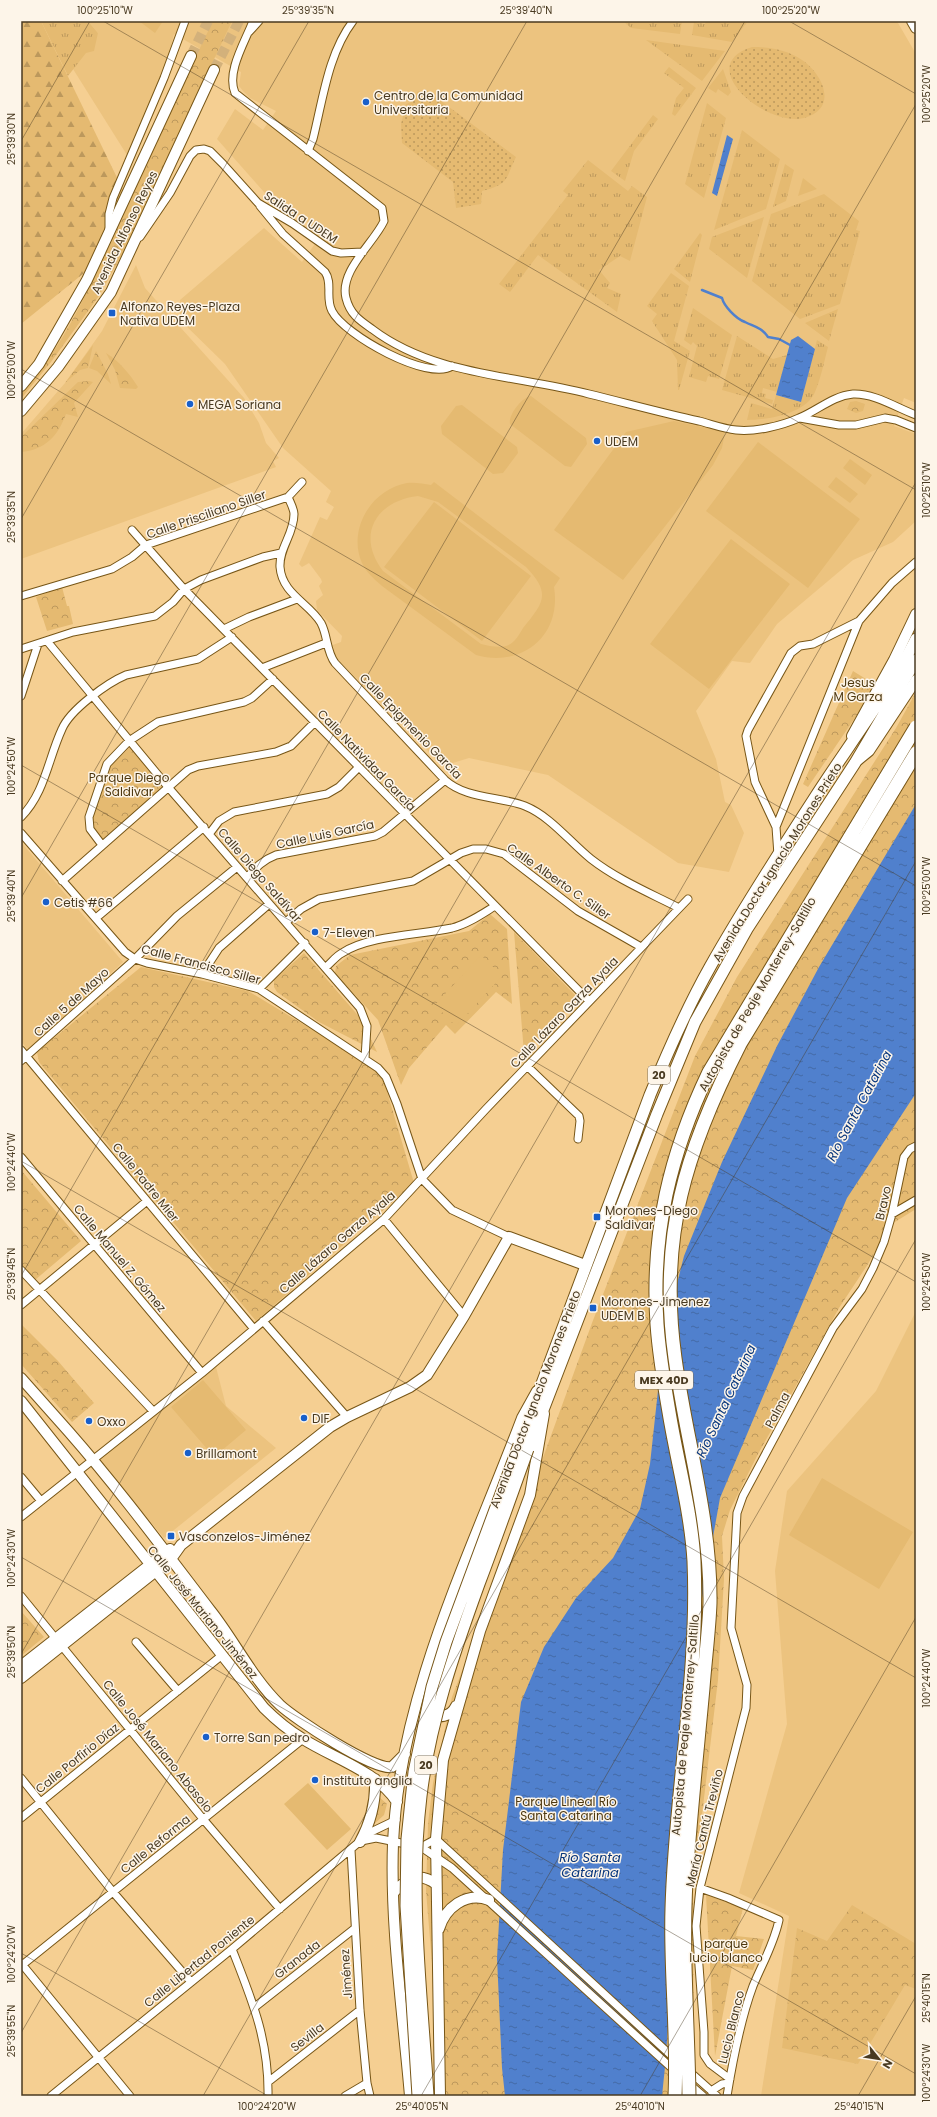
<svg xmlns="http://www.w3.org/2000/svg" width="937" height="2117" font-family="Poppins,sans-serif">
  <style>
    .built { fill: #ecc37f }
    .grass { fill: url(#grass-tufts) }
    .forest { fill: url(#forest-firs) }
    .park { fill: url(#park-crowns) }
    .garden { fill: url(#garden-dots) }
    .pitch { fill: #e5ba71; fill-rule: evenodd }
    .water { fill: url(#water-ripples) }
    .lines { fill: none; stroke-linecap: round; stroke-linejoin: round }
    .stream { stroke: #5080cd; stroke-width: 2.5 }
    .secondary-tunnel { stroke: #d3b17b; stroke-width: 10; stroke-dasharray: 10 5; stroke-linecap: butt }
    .street-casing { stroke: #775617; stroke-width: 9 }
    .secondary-casing { stroke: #775617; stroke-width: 12 }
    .primary-casing { stroke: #775617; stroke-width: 13 }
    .street { stroke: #fff; stroke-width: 7 }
    .secondary { stroke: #fff; stroke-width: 10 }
    .primary { stroke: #fff; stroke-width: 11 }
    .primary-bridge-casing { stroke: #775617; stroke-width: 13; stroke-linecap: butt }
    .highway-bridge-casing { stroke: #775617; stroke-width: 15; stroke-linecap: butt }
    .primary-bridge { stroke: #fff; stroke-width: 11 }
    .highway-bridge { stroke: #fff; stroke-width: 13 }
    .ticks { fill: none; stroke: #493a21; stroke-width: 1; stroke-opacity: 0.45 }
    .poi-dot { fill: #185fca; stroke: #fdf5e9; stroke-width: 1.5 }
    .labels { text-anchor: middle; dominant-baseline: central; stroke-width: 3; stroke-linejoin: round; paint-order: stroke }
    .shield { fill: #fdf5e9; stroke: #7f725d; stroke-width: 1 }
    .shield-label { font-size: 11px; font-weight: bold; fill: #493a21 }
    .poi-label { font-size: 12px; fill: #493a21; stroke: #fdf5e9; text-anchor: start }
    .street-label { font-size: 12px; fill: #493a21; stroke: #fdf5e9 }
    .park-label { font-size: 12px; fill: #4f3910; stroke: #fdf5e9 }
    .water-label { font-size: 13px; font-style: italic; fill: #09377c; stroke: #fdf5e9 }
    .neatline { fill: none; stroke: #493a21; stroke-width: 1.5 }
    .ticks-label { font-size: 10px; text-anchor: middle; fill: #493a21 }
  </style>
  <defs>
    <pattern id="grass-tufts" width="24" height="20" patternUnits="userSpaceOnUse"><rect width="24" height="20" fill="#e5ba71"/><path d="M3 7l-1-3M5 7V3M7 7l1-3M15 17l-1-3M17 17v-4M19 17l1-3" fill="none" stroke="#bc985c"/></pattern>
    <pattern id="forest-firs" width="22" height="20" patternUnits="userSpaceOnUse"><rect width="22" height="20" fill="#e5ba71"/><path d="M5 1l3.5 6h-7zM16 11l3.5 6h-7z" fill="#bc985c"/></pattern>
    <pattern id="park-crowns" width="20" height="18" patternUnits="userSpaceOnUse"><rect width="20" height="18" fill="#e5ba71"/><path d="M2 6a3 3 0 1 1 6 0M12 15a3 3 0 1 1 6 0" fill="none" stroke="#bc985c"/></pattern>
    <pattern id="garden-dots" width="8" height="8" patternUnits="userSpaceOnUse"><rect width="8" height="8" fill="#e5ba71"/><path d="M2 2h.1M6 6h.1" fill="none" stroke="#bc985c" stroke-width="1.8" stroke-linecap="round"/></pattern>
    <pattern id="water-ripples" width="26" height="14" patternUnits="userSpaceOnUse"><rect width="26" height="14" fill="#5080cd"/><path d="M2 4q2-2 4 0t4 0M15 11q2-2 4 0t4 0" fill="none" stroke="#446aa6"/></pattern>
  </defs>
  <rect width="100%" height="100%" fill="#f5cf92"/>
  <path class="built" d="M88 21H896L898 23 916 54V403L904 398 894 426 916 434V521L893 542 853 560 777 624 750 663 732 661 696 711 716 759 725 802 731 805 744 833 729 872 678 863 548 775 469 758 443 766 336 658 330 646 341 642 342 636 317 610 316 601 323 595 319 586 322 582 321 579 309 563 302 567 299 564 320 517 327 520 334 507 326 502 331 491 283 448 225 364 180 320V300L264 228 302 262 322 234 299 216 271 200 217 139 235 109 263 130 276 111 250 98 243 91 239 86 241 72 174 34 166 66 127 155 73 69 98 33Z
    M136 265 145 288 244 398 259 423 266 443 279 458 273 461 276 467 21 559V434L65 383 102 331Z
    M21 842 123 962 28 1050 21 1041Z
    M916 1311V2096H761L789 1916 739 1893 787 1724 775 1571 787 1491 876 1391Z
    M216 1367 226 1406 276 1448 164 1538 99 1459Z"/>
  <path class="grass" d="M41 21H88L98 33 94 51 86 53 68 76Z
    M623 21H682L680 34 631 28Z
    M706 21H748L732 42 692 35 694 22 705 24Z
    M646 40 725 51 702 81Z
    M669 67 696 88 675 116 672 114 676 98 684 88 664 73Z
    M723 69 731 92 728 96 718 89 716 93 708 88Z
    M707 103 726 118 704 198 685 184Z
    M653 115 658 119 634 151 625 181 611 171Z
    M742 130 780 159 766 209 714 230Z
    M588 160 628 191 632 186 647 197 630 261 620 256 599 270 610 283 607 288 621 294 617 312 538 255 510 292 499 284 568 195 563 191Z
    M785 164 794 170 786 201 773 207Z
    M803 178 817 189 798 196Z
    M824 194 859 221 856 230 860 231 840 304 800 319 752 281 771 214Z
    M764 217 747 278 709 249 712 237Z
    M700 233 702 235 690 282 674 269Z
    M671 273 689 286 674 341 690 351 679 390H678L677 360 652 321 657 314 647 306Z
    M693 308 732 335 719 379 708 376 706 382 689 377 697 346 693 342 691 345 684 340Z
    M838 309 829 341 805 323Z
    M737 336 773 359 787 355 777 392 763 388 762 393 766 394 765 398 773 400 772 404 722 390Z
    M817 340 828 347C824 362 821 378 815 392 806 414 767 420 747 420L751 403 772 409 776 395 801 402Z"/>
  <path class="forest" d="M21 21H41L141 227 21 324Z"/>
  <path class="park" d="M213 21H232L123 253 99 296 51 362 21 399V394C68 342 95 275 123 213 153 148 182 84 213 21Z
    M93 345 88 368 80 370 65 383Z
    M96 351 108 374 111 384 97 371 89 368Z
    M106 353C119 361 130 374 138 387L136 389 120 388 115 370Z
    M89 381 93 382 74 403 78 417 66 414C58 436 45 450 21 452V437L78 382Z
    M856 401 865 404 863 411 856 413 847 409 850 402Z
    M62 587 67 606H69L73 624 47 631 36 597Z
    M853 671 874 684 865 703 808 787 803 784Z
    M916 692V1209L890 1225 868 1264 839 1308 757 1456 730 1510 722 1536 724 1579 718 1680 693 1891 694 2096H443L426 1891 428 1823 433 1783 452 1697 533 1485 592 1323 695 1056 737 977 896 728Z
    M131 746 163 787 103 841 91 824 106 771Z
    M490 914 507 929 512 1004 496 992 455 1034 446 1025 409 1068 401 1085 378 1020 335 973 336 966 350 955 469 931Z
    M514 932 575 995 572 1006 524 1053Z
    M304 953 362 1020 377 1052 319 1022 277 992 274 987V980Z
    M141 967 248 991 381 1071 414 1183 256 1321 39 1062 37 1052Z
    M21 1170 81 1241 35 1280 21 1265Z
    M21 1324 58 1361 94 1403 72 1422 21 1364Z
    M21 1611 44 1637 21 1656Z
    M377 1795 387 1804 384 1815 371 1827Z
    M706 1895 743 1908 736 1936 764 1939 753 1970 732 1966 715 2056Z
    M852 1905 916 1944V1989L905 1985 858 2064 782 2048 797 1928 827 1941Z"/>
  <path class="garden" d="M752 47C770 47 787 50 802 60 823 74 839 109 804 118 764 127 693 65 752 47Z
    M425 89 516 157C505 180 509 184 482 191L481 204 456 208 453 182 402 143 401 124 406 104 411 102 418 91 422 93Z"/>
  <path class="pitch" d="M139 21H163L155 33Z
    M531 396 586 438 587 444 571 467 565 466 510 424C508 415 522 397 531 396Z
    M462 405 517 447 518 453 503 473 493 474 442 434 441 426 456 406Z
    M674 421 725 432 722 448 713 465 623 580 554 530 626 432Z
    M758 442 860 519 808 588 706 511Z
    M850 459 872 475 865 485 843 468Z
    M836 477 858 494 850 503 828 487Z
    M434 482 560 578 554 587C562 636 522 668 476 655L382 586C374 579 366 572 362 563 347 529 372 489 407 483 415 482 424 484 431 485ZM418 496 438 502 526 567C552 594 543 603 523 628 519 635 514 644 506 646 498 648 489 646 481 644L383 571C356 536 375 501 418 496Z
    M434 502 531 576 482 641 384 567Z
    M731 539 790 584 709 689 650 644Z
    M481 955 502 976 456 1026 435 1005Z
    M203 1380 246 1430 214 1457 171 1407Z
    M822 1478 913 1532 879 1589 789 1535Z
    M308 1783 351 1829 327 1850 284 1804Z"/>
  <path class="water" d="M727 135 733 139 717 196 712 193Z
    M798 336 815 349 801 402 776 395 791 340Z
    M916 804V1093L847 1198 720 1498 689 1671 666 2057 662 2096H505L502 2068 497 1958 503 1850 521 1702 544 1647 576 1598 613 1558 640 1509 650 1464 664 1335 684 1256 722 1162 777 1046 819 967Z"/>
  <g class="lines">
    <path class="stream" d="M702 290 722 298C724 306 736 319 745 322 755 327 761 327 768 337L779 339 790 345"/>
    <path class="secondary-tunnel" d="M191 56 208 21
      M214 70 239 21"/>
    <g class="street-casing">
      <path id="street" d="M253 21C245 42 226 72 235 93L382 208 384 221C374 243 339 271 346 298 350 314 359 320 372 329 434 376 516 375 589 394 626 403 662 413 699 421 711 424 724 429 736 430 755 432 781 426 799 418 817 411 832 396 853 394 874 393 897 408 916 415
        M249 32 259 21
        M308 151 313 139C323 99 328 54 353 21
        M260 206 283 234 325 272C333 283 325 298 332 311 344 335 429 382 452 366
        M109 228V214L113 198 164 78 185 21
        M140 237 170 193 190 156 196 150 204 149 210 151 223 164 258 203 292 223 332 251 341 253 363 252
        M800 418 839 425H856L885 418 896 420 916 428
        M288 497C290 502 294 509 294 514 294 534 279 548 280 567 282 594 309 603 321 623 328 636 326 651 335 663L445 780C466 799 499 796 525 806 550 816 570 842 591 859 618 880 650 893 679 908
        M132 530 184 589 589 1001
        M21 596 112 569 132 557 146 545 288 497 302 482
        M224 629 249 617 297 599
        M47 641 168 787 360 1008 367 1026 365 1058
        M21 649 73 632 155 616 173 602 184 589 201 580 263 557 281 553
        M262 668 326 643
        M21 696 38 644
        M21 817C45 793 48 759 62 729 70 710 107 683 126 675L198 659 232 637
        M776 827 859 621
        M21 833 125 952 135 959 147 963 202 974 259 989 378 1068 386 1077 397 1104 422 1179 452 1210 509 1237
        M210 833 219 821 234 812 327 794 339 787 358 768
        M102 845 90 829 89 817 107 764 129 741 158 722 244 702 252 698 273 679
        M778 855 776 827 755 782 746 736 748 730 791 653 800 646 813 644 859 621 892 583 916 562
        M247 878C256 867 263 860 276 855L375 836 383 832 445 780
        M62 881 188 770 198 766 276 752 291 746 315 722
        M96 918 204 827
        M286 922 301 909 319 899 413 881 461 853 473 849H486L504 854 578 911 641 947
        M326 967C331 963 336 956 342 953 369 935 420 935 452 928 468 924 482 914 495 906
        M202 974 219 948 269 904
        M259 989 305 943
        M21 1050 254 1329
        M21 1061 135 959 177 916 237 867
        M527 1066 579 1116 580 1121 578 1139
        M21 1157 202 1373
        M892 1214 916 1200
        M384 1219 464 1316
        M21 1270 153 1411
        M21 1305 147 1201
        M263 1321 347 1417
        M21 1477 41 1501
        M21 1517 202 1373 384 1219 486 1109 688 899
        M21 1596 203 1819 280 1909
        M136 1642 178 1691
        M21 1778 113 1892 191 1982
        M21 1818 221 1656
        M361 1841 376 1838 421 1847 452 1868 676 2072
        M421 1847 436 1839 675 2059
        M351 1850 360 2010 367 2083 370 2096
        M700 1888 728 1898 779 1920C774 1944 762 1964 753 1986 740 2021 733 2059 727 2096
        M232 1949C252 2000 269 2040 268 2096
        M21 1963 130 2096
        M21 1966 303 1739
        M255 2007 354 1929
        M689 2071 717 2096
        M730 2079 710 2064 704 2055V2032L696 1926 700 1888 746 1708 747 1685 731 1628 737 1513 743 1496 833 1328 862 1289 873 1268 884 1242 892 1214 904 1157 910 1149 916 1146
        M268 2082 360 2010
        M688 2083 703 2096
        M711 2091 722 2084 729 2083
        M51 2096 232 1949 371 1832 396 1820
        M345 2096 367 2083"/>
    </g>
    <g class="secondary-casing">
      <path id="secondary" d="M912 21 916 28
        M21 386 39 364 87 280 191 56
        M21 411 58 367 111 292 214 70
        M852 736 894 660 916 614
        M858 760 869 751 916 680
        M21 1378C37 1396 53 1414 69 1432 119 1489 164 1550 210 1610 234 1640 252 1678 280 1705 295 1719 374 1771 392 1767L405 1754
        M21 1401 264 1708C276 1720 288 1730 303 1739 333 1758 378 1772 397 1802
        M21 1666 170 1549
        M21 1678 171 1559 181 1545 330 1427 347 1417 410 1387 427 1375 464 1316 509 1237 585 1265
        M429 1712C438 1719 451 1717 456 1706
        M360 1842C371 1822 376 1802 375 1779
        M393 1893C406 1879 419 1871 436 1884
        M439 1929C445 1908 466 1891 489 1900
        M410 2096C403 2013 390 1927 393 1843 400 1693 470 1556 522 1418L537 1391
        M440 2096 436 1839 443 1760 480 1631 530 1495 544 1414"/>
    </g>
    <g class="primary-casing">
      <path id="primary" d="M519 1445 650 1095C668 1051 687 1008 710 967 742 910 777 856 812 802 847 747 886 697 916 639
        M528 1449 657 1114 695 1022 747 929 855 763 916 660"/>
    </g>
    <use href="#street" class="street"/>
    <use href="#secondary" class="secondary"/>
    <use href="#primary" class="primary"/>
    <g class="primary-bridge-casing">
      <path id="primary-bridge" d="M418 2096 406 1906 407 1839 414 1772 432 1687 446 1642 519 1445
        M428 2096C422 1996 409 1896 421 1796 430 1722 454 1653 479 1584 496 1539 512 1494 528 1449"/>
    </g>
    <g class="highway-bridge-casing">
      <path id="highway-bridge" d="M675 2096C678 2034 670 1971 672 1909 675 1792 699 1677 694 1561 691 1511 677 1461 669 1412 664 1383 659 1353 657 1324 651 1232 670 1154 709 1072L916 727
        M689 2096C688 2025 682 1953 686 1881 690 1817 697 1753 703 1688 705 1660 709 1631 710 1603 711 1520 686 1440 675 1358 658 1237 686 1150 740 1044L916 753"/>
    </g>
    <use href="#primary-bridge" class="primary-bridge"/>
    <use href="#highway-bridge" class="highway-bridge"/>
  </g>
  <path class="ticks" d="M103 21 916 490M789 21 916 94M21 141 90 21M21 369 916 886M21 519 309 21M21 765 916 1282M21 898 527 21M21 1161 916 1678M21 1276 745 21M21 1557 916 2074M21 1654 916 104M21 1953 268 2096M21 2033 916 482M203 2096 916 861M421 2096 916 1239M640 2096 916 1617M858 2096 916 1996"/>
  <g class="poi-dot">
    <circle cx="366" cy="102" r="4"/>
    <rect x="108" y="309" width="8" height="8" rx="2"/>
    <circle cx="190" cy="404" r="4"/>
    <circle cx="597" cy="441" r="4"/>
    <circle cx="46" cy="902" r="4"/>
    <circle cx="315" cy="932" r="4"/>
    <rect x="593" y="1213" width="8" height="8" rx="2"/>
    <rect x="589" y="1304" width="8" height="8" rx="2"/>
    <circle cx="304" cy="1418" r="4"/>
    <circle cx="89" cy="1421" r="4"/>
    <circle cx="188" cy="1453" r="4"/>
    <rect x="167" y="1532" width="8" height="8" rx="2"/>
    <circle cx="206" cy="1737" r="4"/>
    <circle cx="315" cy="1780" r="4"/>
  </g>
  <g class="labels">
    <g class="shield">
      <rect x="648" y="1066" width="22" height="18" rx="3"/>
      <rect x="635" y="1371" width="58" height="18" rx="3"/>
      <rect x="415" y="1756" width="22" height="18" rx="3"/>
    </g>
    <g class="shield-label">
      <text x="659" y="1075">20</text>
      <text x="664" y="1380">MEX 40D</text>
      <text x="426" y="1765">20</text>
    </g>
    <g class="poi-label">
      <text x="374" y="95">Centro de la Comunidad<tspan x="374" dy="14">Universitaria</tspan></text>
      <text x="120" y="306">Alfonzo Reyes-Plaza<tspan x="120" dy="14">Nativa UDEM</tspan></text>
      <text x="198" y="404">MEGA Soriana</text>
      <text x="605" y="441">UDEM</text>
      <text x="54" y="902">Cetis #66</text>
      <text x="323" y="932">7-Eleven</text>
      <text x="605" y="1210">Morones-Diego<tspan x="605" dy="14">Saldivar</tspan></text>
      <text x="601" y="1301">Morones-Jimenez<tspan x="601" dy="14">UDEM B</tspan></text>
      <text x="312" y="1418">DIF</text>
      <text x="97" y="1421">Oxxo</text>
      <text x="196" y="1453">Brillamont</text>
      <text x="179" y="1536">Vasconzelos-Jiménez</text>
      <text x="214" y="1737">Torre San pedro</text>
      <text x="323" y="1780">instituto anglia</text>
    </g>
    <g class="street-label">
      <text transform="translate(301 217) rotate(33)">Salida a UDEM</text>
      <text transform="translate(124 232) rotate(-64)">Avenida Alfonso Reyes</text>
      <text transform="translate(206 514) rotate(-19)">Calle Prisciliano Siller</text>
      <text transform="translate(411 726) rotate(46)">Calle Epigmenio García</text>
      <text transform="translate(367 760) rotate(46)">Calle Natividad García</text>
      <text transform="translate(325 834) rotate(-12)">Calle Luis García</text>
      <text transform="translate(777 862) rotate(-58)">Avenida Doctor Ignacio Morones Prieto</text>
      <text transform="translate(260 875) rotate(49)">Calle Diego Saldívar</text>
      <text transform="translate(559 881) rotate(35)">Calle Alberto C. Siller</text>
      <text transform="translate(201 964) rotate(15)">Calle Francisco Siller</text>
      <text transform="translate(757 994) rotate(-60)">Autopista de Peaje Monterrey-Saltillo</text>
      <text transform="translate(71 1002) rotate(-42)">Calle 5 de Mayo</text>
      <text transform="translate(564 1012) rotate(-46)">Calle Lázaro Garza Ayala</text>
      <text transform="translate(146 1182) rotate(51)">Calle Padre Mier</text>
      <text transform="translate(883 1203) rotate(-77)">Bravo</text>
      <text transform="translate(337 1242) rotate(-41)">Calle Lázaro Garza Ayala</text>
      <text transform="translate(120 1258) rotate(50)">Calle Manuel Z. Gómez</text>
      <text transform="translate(535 1399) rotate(-69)">Avenida Doctor Ignacio Morones Prieto</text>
      <text transform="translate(777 1410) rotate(-62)">Palma</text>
      <text transform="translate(203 1612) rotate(51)">Calle José Mariano Jiménez</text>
      <text transform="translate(685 1725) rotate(-85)">Autopista de Peaje Monterrey-Saltillo</text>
      <text transform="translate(158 1746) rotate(51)">Calle José Mariano Abasolo</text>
      <text transform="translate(77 1758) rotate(-39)">Calle Porfirio Díaz</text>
      <text transform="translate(704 1828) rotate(-76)">María Cantú Treviño</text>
      <text transform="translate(155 1844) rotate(-39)">Calle Reforma</text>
      <text transform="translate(297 1959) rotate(-38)">Granada</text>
      <text transform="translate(199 1961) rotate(-39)">Calle Libertad Poniente</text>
      <text transform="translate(346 1974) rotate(-94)">Jiménez</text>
      <text transform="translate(731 2027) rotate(-76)">Lucio Blanco</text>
      <text transform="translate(307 2037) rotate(-38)">Sevilla</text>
    </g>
    <g class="park-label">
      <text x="858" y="682">Jesus<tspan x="858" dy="14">M Garza</tspan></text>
      <text x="129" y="777">Parque Diego<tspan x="129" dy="14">Saldivar</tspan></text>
      <text x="566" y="1801">Parque Lineal Río<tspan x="566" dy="14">Santa Catarina</tspan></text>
      <text x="726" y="1943">parque<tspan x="726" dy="14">lucio blanco</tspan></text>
    </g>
    <g class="water-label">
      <text transform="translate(859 1106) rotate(-62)">Río Santa Catarina</text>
      <text transform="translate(726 1401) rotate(-65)">Río Santa Catarina</text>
      <text x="590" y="1857">Río Santa<tspan x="590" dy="15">Catarina</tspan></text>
    </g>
  </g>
  <rect width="937" height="2117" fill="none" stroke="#fdf5e9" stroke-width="44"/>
  <g transform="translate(879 2059) rotate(120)" stroke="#fdf5e9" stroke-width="3" paint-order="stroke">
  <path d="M0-3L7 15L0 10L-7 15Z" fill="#493a21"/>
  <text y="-6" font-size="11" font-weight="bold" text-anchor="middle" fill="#493a21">N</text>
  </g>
  <rect x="22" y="22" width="893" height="2073" class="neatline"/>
  <g class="ticks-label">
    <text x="105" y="14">100°25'10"W</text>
    <text x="308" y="14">25°39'35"N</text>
    <text x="526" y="14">25°39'40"N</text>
    <text x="791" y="14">100°25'20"W</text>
    <text transform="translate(926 94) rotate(-90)" y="4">100°25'20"W</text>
    <text transform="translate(11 139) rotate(-90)" y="4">25°39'30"N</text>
    <text transform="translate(11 370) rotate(-90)" y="4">100°25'00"W</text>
    <text transform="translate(926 490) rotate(-90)" y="4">100°25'10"W</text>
    <text transform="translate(11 517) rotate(-90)" y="4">25°39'35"N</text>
    <text transform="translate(11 766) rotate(-90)" y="4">100°24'50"W</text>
    <text transform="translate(926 886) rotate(-90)" y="4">100°25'00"W</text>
    <text transform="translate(11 896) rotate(-90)" y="4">25°39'40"N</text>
    <text transform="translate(11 1162) rotate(-90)" y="4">100°24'40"W</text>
    <text transform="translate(11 1274) rotate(-90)" y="4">25°39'45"N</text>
    <text transform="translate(926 1282) rotate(-90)" y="4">100°24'50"W</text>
    <text transform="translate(11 1558) rotate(-90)" y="4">100°24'30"W</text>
    <text transform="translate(11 1652) rotate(-90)" y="4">25°39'50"N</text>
    <text transform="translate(926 1678) rotate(-90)" y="4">100°24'40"W</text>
    <text transform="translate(11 1954) rotate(-90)" y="4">100°24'20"W</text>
    <text transform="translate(926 1998) rotate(-90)" y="4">25°40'15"N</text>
    <text transform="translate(11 2031) rotate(-90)" y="4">25°39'55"N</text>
    <text transform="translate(926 2073) rotate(-90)" y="4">100°24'30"W</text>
    <text x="267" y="2110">100°24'20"W</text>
    <text x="422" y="2110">25°40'05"N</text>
    <text x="640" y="2110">25°40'10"N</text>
    <text x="859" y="2110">25°40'15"N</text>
  </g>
</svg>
